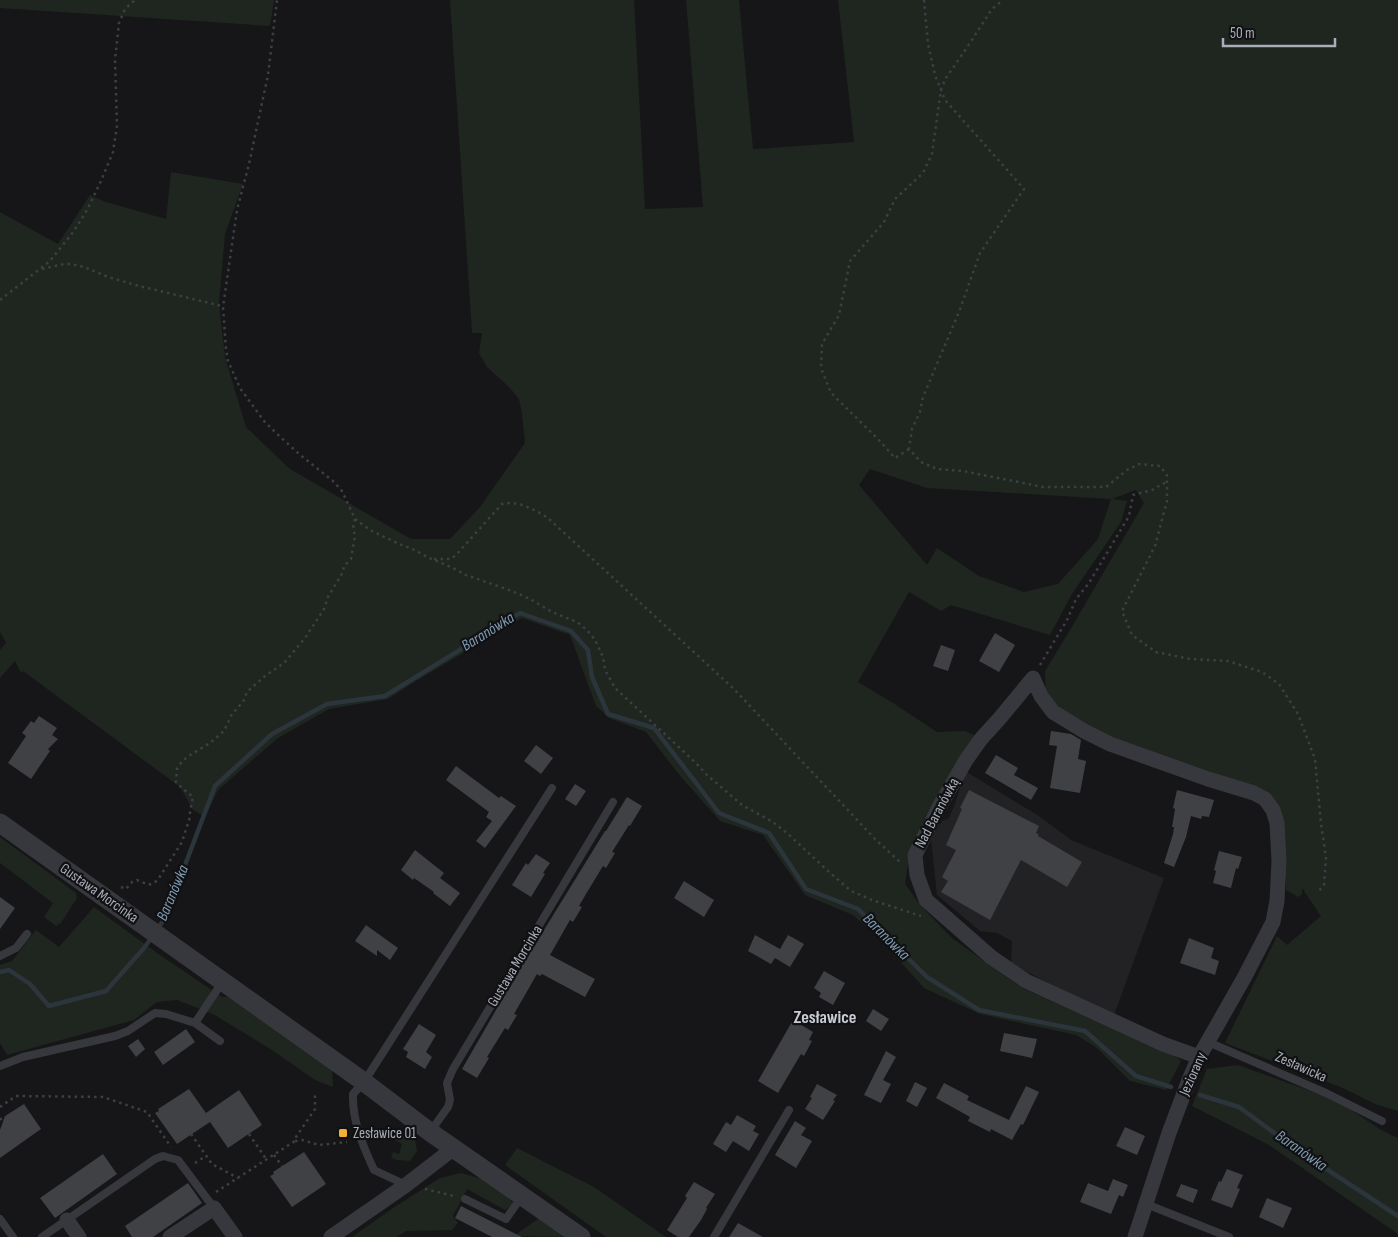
<svg xmlns="http://www.w3.org/2000/svg" width="1398" height="1237" font-family="'Sofia Sans Condensed',sans-serif">
  <style>
    .built { fill: #222225 }
    .green { fill: #1e261f; fill-rule: evenodd }
    .lines { fill: none; stroke-linecap: round; stroke-linejoin: round }
    .stream { stroke: #2c353c; stroke-width: 4.5 }
    .building { fill: #404145 }
    .path { stroke: #3d3f44; stroke-width: 2.5; stroke-dasharray: 2.5 4; stroke-linecap: butt }
    .service { stroke: #37383d; stroke-width: 8 }
    .minor { stroke: #37383d; stroke-width: 15 }
    .tertiary { stroke: #37383d; stroke-width: 19 }
    .poi-dot { fill: #f2b134; stroke: #111113; stroke-width: 2 }
    .labels { text-anchor: middle; dominant-baseline: central; stroke-width: 4.5; stroke-linejoin: round; paint-order: stroke }
    .street-label { font-size: 15px; fill: #a8adb8; stroke: #111113 }
    .poi-label { font-size: 15px; fill: #a8adb8; stroke: #111113; text-anchor: start }
    .water-label { font-size: 16px; font-style: italic; fill: #7f9bb3; stroke: #111113 }
    .quarter-label { font-size: 18px; font-weight: bold; fill: #c9ccd4; stroke: #111113 }
  </style>
  <rect width="100%" height="100%" fill="#161618"/>
  <path class="built" d="M965 771 1039 816 1071 840 1164 878 1113 1018 1011 963 1012 941 997 933 980 931 937 895 931 839 942 821 949 818 955 804Z"/>
  <path class="green" d="M0 0H274L270 26 0 8Z
    M450 0H634L645 209 703 207 686 0H739L753 149 854 142 838 0H1398V1111L1375 1104 1343 1088 1225 1043 1277 936 1287 945 1321 916 1302 888V894L1298 897 1286 890 1285 869 1280 808 1113 741 1064 712 1046 697 1045 671 1073 625 1144 503 1136 490 1112 499 1127 501 1121 522 1072 594 1050 635 951 605 941 611 909 592 858 682 893 703 937 732 965 731 976 736 925 817 910 853 905 884 921 906 952 938 1022 988 1151 1046 1173 1054 1181 1061 1166 1090 1130 1081 1096 1047 1076 1035 980 1014 924 988 882 941 853 915 805 895 763 835 720 821 681 777 646 732 609 718 596 706 570 635 522 618 416 681 388 699 329 709 278 738 218 790 205 817 193 810 180 787 23 671 21 673 15 661 0 678V650L6 643 0 632V212L58 244 90 195 106 202 166 219 171 172 243 184 225 234 219 304 225 357 246 427 290 469 411 539H450L480 507 525 443 522 414 519 399 509 387 487 367 479 353 482 333H472ZM870 469 927 488 1111 499 1098 539 1058 584 1024 592 979 576 937 548 927 565 859 485Z
    M0 837 76 893 77 898 61 923 56 926 44 917 53 903 0 863Z
    M94 907 160 955 222 997H234L332 1069 333 1087 315 1080 272 1050 213 1014 177 1000 157 1002 134 1020 7 1055 0 1043V965L12 961 36 930 59 947Z
    M1238 1065 1338 1101 1381 1130 1398 1138V1234L1269 1145 1192 1106 1207 1069Z
    M397 1129 415 1140 417 1151 410 1161 397 1160 391 1158 393 1152 399 1154 402 1144 395 1140Z
    M517 1148 594 1187 666 1237H606L505 1165Z
    M461 1173 483 1179 511 1198 512 1205 505 1210 467 1189 453 1216 458 1223 452 1230 406 1231 397 1237H352L393 1208 440 1178Z
    M539 1218 565 1237 514 1236Z"/>
  <g class="lines">
    <path class="stream" d="M158 928 165 918 215 786 272 734 327 704 385 696 520 613 571 631 588 650 592 677 608 714 654 728 719 813 769 833 806 889 858 909 927 977 979 1010 1085 1031 1136 1076 1171 1087
      M0 972 9 970 30 984 49 1006 106 991 144 948 152 937
      M1200 1095 1239 1107 1299 1151 1398 1216"/>
  </g>
  <path class="building" d="M995 633 1015 645 999 672 979 661Z
    M941 645 955 650 948 671 933 666Z
    M39 716 57 728 52 735 58 739 48 749 50 751 31 779 8 763 26 736 22 733 31 721 34 723Z
    M1051 731 1071 734 1081 740 1078 759 1086 761 1080 793 1050 788 1057 746 1049 745Z
    M536 745 553 758 541 774 524 761Z
    M996 755 1018 768 1014 775 1038 788 1031 800 985 773Z
    M456 766 499 798 501 796 516 806 485 848 476 841 492 821 486 817 489 812 446 780Z
    M575 784 586 791 576 806 565 799Z
    M969 790 1039 826 1036 833 1039 835 1038 836 1082 862 1067 887 1021 860 990 920 941 892 948 881 942 877 956 850 946 845 962 809 960 808Z
    M1177 790 1214 800 1209 817 1202 816 1201 819 1191 816 1186 837 1174 867 1164 863 1173 834 1174 827H1172L1175 809 1173 808Z
    M627 797 642 806 630 826 629 825 612 852 615 853 606 868 603 866 586 894 579 906 582 907 573 922 570 920 550 955 595 979 585 997 542 974 540 976 537 974 514 1014 517 1015 508 1030 505 1028 487 1057 489 1058 477 1078 462 1069 515 977 605 831H606Z
    M415 850 444 873 440 878 460 893 450 906 433 893 434 892 414 878 413 880 401 870Z
    M1219 851 1242 857 1238 869 1236 868 1231 888 1213 883 1216 871 1214 870Z
    M536 854 550 863 543 873 545 874 531 897 512 885 526 863 528 865Z
    M684 881 714 900 704 917 674 898Z
    M0 897 15 908 0 929Z
    M366 925 398 948 390 960 377 950V956L355 941Z
    M755 935 780 949 788 935 804 944 790 967 775 958 771 964 748 951Z
    M1189 938 1214 948 1211 958 1219 961 1215 975 1180 963Z
    M824 971 845 983 833 1005 819 997 821 993 814 988Z
    M873 1009 889 1019 881 1031 866 1021Z
    M793 1020 813 1032 809 1040 812 1041 804 1056 801 1054 778 1093 758 1081Z
    M419 1024 436 1035 426 1052 432 1057 425 1069 406 1057 408 1052 403 1049Z
    M186 1029 195 1042 163 1065 154 1052Z
    M1004 1033 1037 1039 1032 1058 1000 1051Z
    M138 1039 145 1049 136 1057 128 1046Z
    M886 1051 896 1057 883 1080 891 1084 881 1103 864 1095Z
    M915 1082 927 1088 917 1107 906 1101Z
    M944 1083 969 1096 967 1100 1009 1120 1026 1086 1039 1092 1023 1125 1021 1124 1012 1140 991 1129 990 1132 968 1121 970 1117 936 1098Z
    M817 1084 837 1095 833 1100 835 1101 823 1120 805 1109 812 1098 810 1097Z
    M189 1089 206 1113 239 1090 262 1125 228 1148 210 1122 177 1144 155 1113 159 1111 158 1109Z
    M24 1104 41 1129 0 1158V1130L5 1116Z
    M737 1115 756 1126 753 1131 759 1134 749 1151 733 1141 726 1152 713 1144 726 1122 731 1125Z
    M795 1121 806 1128 801 1135 812 1141 796 1168 775 1155Z
    M1125 1127 1145 1136 1137 1155 1116 1146Z
    M304 1152 326 1184 292 1207 270 1176 274 1174 273 1172Z
    M103 1154 117 1174 55 1218 40 1198Z
    M1227 1169 1243 1175 1237 1188 1240 1189 1232 1208 1211 1200 1219 1181 1221 1182Z
    M1113 1179 1128 1185 1123 1197 1119 1195 1111 1214 1080 1202 1088 1183 1108 1191Z
    M694 1182 715 1194 706 1208 707 1209 701 1220 689 1237H678L667 1230 687 1198 685 1196Z
    M188 1183 202 1203 153 1237H132L125 1226Z
    M1181 1184 1198 1190 1193 1203 1176 1196Z
    M1267 1198 1292 1208 1283 1228 1259 1217Z
    M461 1206 522 1237H492L455 1218Z
    M738 1223 763 1237H729Z"/>
  <g class="lines">
    <path class="path" d="M924 0 928 44 935 75 945 100 1024 189 980 253 959 312 923 397 920 412 912 429 909 449 921 462 937 469 963 471 1043 487H1106L1127 470 1139 464 1160 466 1167 475V501L1155 546 1122 611 1132 635 1156 652 1190 659 1228 661 1262 672 1279 684 1298 714 1315 759 1321 824 1326 857 1324 885 1317 893
      M42 269 64 264H71L84 267 108 277 139 286 222 306
      M0 300 50 261 74 231 87 210 101 181 113 152 117 126 115 60 119 23 125 9 135 0
      M909 449 895 458 878 439 831 393 821 368 822 344 839 315 850 261 884 222 895 199 923 173 932 154 941 89 946 78 966 49 992 9 1003 0
      M355 519 370 530 399 544 415 550 427 557 451 567 466 575 512 591 530 599 552 612 577 622 587 630 595 640 603 657 605 670 615 688 696 763 707 775 742 805 773 822 787 833 828 871 851 891 872 900 921 916
      M434 559H451L456 555 502 504C518 500 535 510 548 518L734 689 875 839 900 862
      M1040 665 1067 620 1076 599 1089 583 1129 516 1133 495 1152 490 1166 482
      M121 887 126 889 132 882 137 880C147 884 151 888 159 878L182 842 190 817V812L193 797 181 787 176 782 177 769 181 763 187 757 210 743 224 731 232 714 243 702 247 692 265 676 284 663 305 638 324 609 328 597 343 572 344 566 351 559 355 536 353 528 355 519 342 491 333 481 299 454 275 432 264 421 240 388 228 361 226 349 223 307 237 210 249 164 268 75 277 0
      M0 1107 16 1096 103 1097 147 1112 171 1147
      M0 1118 3 1122
      M191 1134 212 1164 238 1178
      M249 1134 266 1159
      M295 1141 302 1140 319 1145 347 1142
      M274 1155 282 1166
      M195 1163 206 1156
      M425 1189 454 1196
      M216 1192 295 1141 296 1137 315 1109V1092"/>
    <path class="service" d="M0 956 16 948 27 934
      M195 1023 220 1041
      M1208 1042 1326 1093 1382 1121
      M0 1066 23 1057 115 1036 128 1031 155 1013 166 1014 195 1023 223 981
      M430 1132 448 1107 450 1100 447 1083 453 1069 613 802
      M406 1185 374 1170C363 1146 352 1121 353 1094L364 1082 552 788
      M465 1199 506 1219 522 1196
      M1146 1204 1229 1237
      M0 1219 13 1237
      M42 1237 155 1159 163 1156 178 1160 214 1208
      M714 1237 789 1110"/>
    <path class="minor" d="M67 1220 79 1237
      M170 1237 214 1208 235 1237
      M331 1237 406 1185 454 1148
      M1135 1237 1169 1133 1189 1080 1199 1057 1244 978 1273 922 1277 901 1279 861 1277 823 1273 810 1265 799 1254 793 1208 779 1110 744 1084 731 1053 712 1041 696 1033 678 1000 718 981 739 966 760 938 809 915 855 917 875 926 900 991 957 1026 981 1163 1044 1199 1057"/>
    <path class="tertiary" d="M0 823 364 1082 430 1132 581 1237"/>
  </g>
  <rect class="poi-dot" x="338" y="1128" width="10" height="10" rx="2.5"/>
  <g class="labels">
    <g class="street-label">
      <text transform="translate(937 813) rotate(-62)">Nad Baranówką</text>
      <text transform="translate(99 893) rotate(35)">Gustawa Morcinka</text>
      <text transform="translate(515 966) rotate(-59)">Gustawa Morcinka</text>
      <text transform="translate(1301 1067) rotate(24)">Zesławicka</text>
      <text transform="translate(1193 1074) rotate(-66)">Jeziorany</text>
    </g>
    <g class="poi-label">
      <text x="353" y="1133">Zesławice 01</text>
    </g>
    <g class="water-label">
      <text transform="translate(488 632) rotate(-32)">Baranówka</text>
      <text transform="translate(173 893) rotate(-67)">Baranówka</text>
      <text transform="translate(886 937) rotate(45)">Baranówka</text>
      <text transform="translate(1301 1151) rotate(35)">Baranówka</text>
    </g>
    <g class="quarter-label">
      <text x="825" y="1017">Zesławice</text>
    </g>
  </g>
  <path d="M1223 38v8h112v-8" fill="none" stroke="#a8adb8" stroke-width="2.5"/>
  <text x="1230" y="38" font-size="15" fill="#a8adb8" stroke="#111113" stroke-width="4" paint-order="stroke">50 m</text>
</svg>
